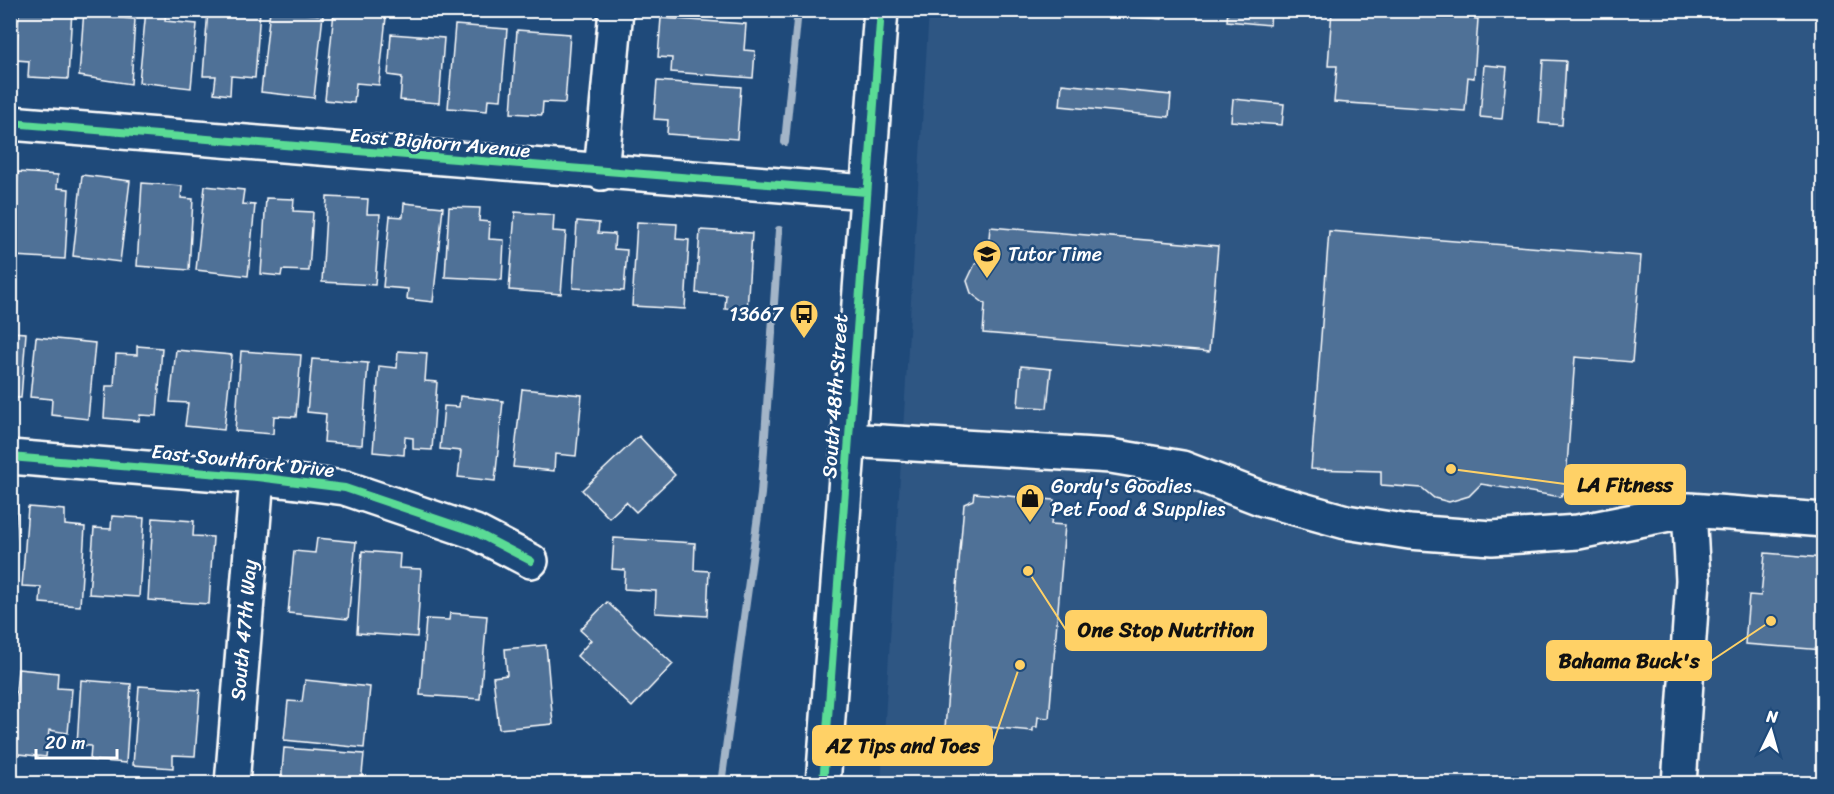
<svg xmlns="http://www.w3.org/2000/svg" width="1834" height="794" font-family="Sriracha,sans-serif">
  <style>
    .built { fill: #2e5683 }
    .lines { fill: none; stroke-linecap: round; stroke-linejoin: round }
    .stream { stroke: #a3b5c8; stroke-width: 8 }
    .building { fill: #507197; stroke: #fff; stroke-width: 1.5 }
    .minor-casing { stroke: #fff; stroke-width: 38 }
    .major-casing { stroke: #fff; stroke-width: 38 }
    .minor { stroke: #1f4a7a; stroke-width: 33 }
    .major { stroke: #1f4a7a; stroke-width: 33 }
    .cycleway-casing { stroke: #1f4a7a; stroke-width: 11 }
    .cycleway { stroke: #5adb95; stroke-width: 8 }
    .labels { text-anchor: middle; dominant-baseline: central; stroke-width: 5; stroke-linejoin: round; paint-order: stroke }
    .street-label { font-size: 20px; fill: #fff; stroke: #1f4a7a }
    .poi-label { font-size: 20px; fill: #fff; stroke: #1f4a7a; text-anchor: start }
    .leader { fill: none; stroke: #ffd166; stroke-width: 2 }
    .callout-dot { fill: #ffd166; stroke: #1f4a7a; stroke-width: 2 }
    .callout { fill: #ffd166; stroke: #ffd166; stroke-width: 2 }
    .callout-label { font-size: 21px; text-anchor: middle; font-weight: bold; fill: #111 }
  </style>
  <rect width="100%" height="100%" fill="#1f4a7a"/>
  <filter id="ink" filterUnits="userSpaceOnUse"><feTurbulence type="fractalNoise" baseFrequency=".0167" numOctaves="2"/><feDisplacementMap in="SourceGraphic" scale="12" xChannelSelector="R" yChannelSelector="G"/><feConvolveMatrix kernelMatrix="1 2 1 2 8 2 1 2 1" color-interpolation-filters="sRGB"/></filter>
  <g filter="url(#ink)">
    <path class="built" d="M929 11H1823V783L881 784Z"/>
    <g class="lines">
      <path class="stream" d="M785 142 798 10
        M721 784 761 494 779 230"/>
    </g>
    <path class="building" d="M19 10H72L68 79 28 77 29 61 16 60Z
      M84 10H105V17L135 19 131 84 79 76Z
      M146 10H166L165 21 197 24 191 88 139 82Z
      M208 10H260L255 78 231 76 230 95 214 93 216 76H203Z
      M270 10 323 15 314 98 261 92Z
      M1090 10H1163L1162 19 1090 14Z
      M1228 10H1271L1270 25 1227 21Z
      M1332 10H1472L1471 18 1478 19 1474 78 1468 77 1465 111 1334 102 1337 66H1328Z
      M334 12 386 17 379 85 356 83 354 103 325 100Z
      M661 18 746 24 744 50 755 51 753 78 671 72 672 58 658 57Z
      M455 25 507 29 501 100 488 99 487 111 448 108Z
      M517 30 570 34 565 103 543 102 542 115 511 113Z
      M391 34 444 38 439 103 400 100 402 77 388 75Z
      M1543 60 1566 61 1562 125 1539 123Z
      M1484 65 1507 67 1502 119 1480 117Z
      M657 81 741 87 737 139 667 134 668 120 654 119Z
      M1062 84 1171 95 1169 117 1060 106Z
      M1233 99 1284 104 1282 125 1231 121Z
      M18 172 58 175 57 188 69 189 65 259 13 256Z
      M82 175 130 181 120 262 73 256Z
      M142 183 182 186 181 198 193 199 189 270 137 266Z
      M205 186 244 190 242 204 255 205 248 276 196 270Z
      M327 197 368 199 367 214H380L375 285 322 282Z
      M266 198 294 199 293 211 313 212 309 271 282 270 281 276 261 274Z
      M404 203 443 207 433 302 407 299 408 289 383 287 390 216 403 217Z
      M449 207 480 208 479 221 490 222 489 239 504 240 502 280 445 277Z
      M515 212 554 215 553 231 566 232 561 294 509 290Z
      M577 221 599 223 598 233 615 234 614 249 627 250 624 291 573 288Z
      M637 222 677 224 676 239 689 240 685 309 632 306Z
      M990 227 1218 246 1209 352 983 333 985 304 971 293 967 281 975 264 991 259 992 251 988 250Z
      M700 230 752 233 747 310 725 309 726 295 696 293Z
      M1329 231 1641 256 1632 362 1575 357 1565 493H1562L1561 497 1481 484 1469 496 1449 502 1434 498 1422 488 1381 485V471L1311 469Z
      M10 332 26 333 21 398H10Z
      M36 337 95 343 88 419 51 415 52 399 30 397Z
      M137 346 162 348 157 416 140 415 139 421 104 418 106 386H114L116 354 137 355Z
      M176 350 232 355 224 430 185 426 188 403 170 402Z
      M241 351 301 355 296 417 274 416 273 434 235 431Z
      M398 351 427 353 425 381 437 382 432 450 413 449V438L405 437 404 455 373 452 379 366 397 368Z
      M312 359 368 363 362 445 324 442 326 414 307 412Z
      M1021 366 1051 369 1047 408 1018 406Z
      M522 389 582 395 576 456 555 454 554 471 513 467Z
      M460 396 503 401 495 481 458 477 461 451 440 449 444 406 459 407Z
      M639 436 675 475 636 512 626 502 609 518 582 490Z
      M974 493 1054 500 1051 524 1065 525 1049 718 1038 717 1037 727H1033V731L988 727V731L945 728 964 504 973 500Z
      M10 506H17L11 585H10Z
      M28 507 65 510V525L85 527 80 606 40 603 41 587 22 586Z
      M112 516 144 518 139 597 89 594 94 528 111 529Z
      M153 518 194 521 193 536 213 537 209 604 148 600Z
      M317 538 356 542 348 619 288 613 294 551 315 553Z
      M614 538 695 543 694 570 709 571 707 616 655 613 656 591 624 589 625 570 612 569Z
      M362 551 400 554 399 568 421 569 417 637 357 633Z
      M1765 553 1824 558V650L1745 644 1749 595 1761 596Z
      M607 602 673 664 632 707 577 656 591 640 580 630Z
      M450 613 487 616 480 699 420 695 426 619 449 620Z
      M546 645 553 724 499 729 493 677 507 675 505 649Z
      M18 669 58 673 57 688 72 689 68 733 49 730 46 757 10 753Z
      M81 680 131 684 126 763 90 760 91 746 77 745Z
      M305 680 370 687 364 748 284 740 288 701 302 702Z
      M139 686 200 690 195 756 173 755V768L133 765Z
      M284 748 364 754 361 784H281Z"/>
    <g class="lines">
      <g class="minor-casing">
        <path id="minor" d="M10 123 866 192
          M601 173 616 10
          M848 440 1111 456 1182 468 1263 499 1346 522 1409 532 1492 538 1578 532 1689 510 1824 520
          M10 457 257 477 345 488 475 532 531 561
          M232 784 257 477
          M1679 784 1693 580 1689 510"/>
      </g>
      <g class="major-casing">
        <path id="major" d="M823 784 881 10"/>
      </g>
      <use href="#minor" class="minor"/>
      <use href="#major" class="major"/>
      <g class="cycleway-casing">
        <path id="cycleway" d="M10 123 866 192
          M10 457 257 477 345 488 475 532 531 561
          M823 784 881 10"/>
      </g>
      <use href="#cycleway" class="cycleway"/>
    </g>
  </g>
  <defs>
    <g id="school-pin" transform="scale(1.5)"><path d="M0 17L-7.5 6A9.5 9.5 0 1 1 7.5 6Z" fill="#ffd166" stroke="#1f4a7a"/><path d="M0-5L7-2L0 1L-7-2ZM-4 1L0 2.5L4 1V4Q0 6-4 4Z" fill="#111"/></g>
    <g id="bus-pin" transform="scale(1.5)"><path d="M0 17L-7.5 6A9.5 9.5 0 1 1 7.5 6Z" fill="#ffd166" stroke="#1f4a7a"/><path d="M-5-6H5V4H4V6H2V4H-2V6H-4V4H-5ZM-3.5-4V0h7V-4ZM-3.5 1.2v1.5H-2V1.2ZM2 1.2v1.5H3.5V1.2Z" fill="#111"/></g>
    <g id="shop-pin" transform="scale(1.5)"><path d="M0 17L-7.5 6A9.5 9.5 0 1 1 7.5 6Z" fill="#ffd166" stroke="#1f4a7a"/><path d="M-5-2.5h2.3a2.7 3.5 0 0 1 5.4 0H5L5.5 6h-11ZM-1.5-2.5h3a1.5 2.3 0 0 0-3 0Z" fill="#111"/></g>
  </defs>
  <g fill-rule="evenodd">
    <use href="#school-pin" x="987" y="254"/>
    <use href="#bus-pin" x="804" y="314"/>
    <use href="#shop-pin" x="1030" y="498"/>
  </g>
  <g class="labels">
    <g class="street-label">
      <text transform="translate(440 143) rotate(5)">East Bighorn Avenue</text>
      <text transform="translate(835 396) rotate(-86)">South 48th Street</text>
      <text transform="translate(243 461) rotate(6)">East Southfork Drive</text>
      <text transform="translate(244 630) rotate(-85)">South 47th Way</text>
    </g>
    <g class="poi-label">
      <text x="1008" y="254">Tutor Time</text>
      <text x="783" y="314" text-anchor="end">13667</text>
      <text x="1051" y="486">Gordy's Goodies<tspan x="1051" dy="23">Pet Food &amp; Supplies</tspan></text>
    </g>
  </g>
  <path class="leader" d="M1451 469L1565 484M1028 571L1066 630M1771 621L1711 661M1020 665L992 746"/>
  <g class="callout-dot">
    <circle cx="1451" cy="469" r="6"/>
    <circle cx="1028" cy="571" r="6"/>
    <circle cx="1771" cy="621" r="6"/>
    <circle cx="1020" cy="665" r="6"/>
  </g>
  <g class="callout">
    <rect x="1565" y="465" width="120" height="39" rx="6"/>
    <rect x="1066" y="611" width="200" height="39" rx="6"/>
    <rect x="1547" y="641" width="164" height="39" rx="6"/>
    <rect x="813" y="726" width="179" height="39" rx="6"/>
  </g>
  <g class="callout-label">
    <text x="1625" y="492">LA Fitness</text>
    <text x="1166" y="637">One Stop Nutrition</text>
    <text x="1629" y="668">Bahama Buck's</text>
    <text x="903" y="753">AZ Tips and Toes</text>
  </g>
  <rect width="1834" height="794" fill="none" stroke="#1f4a7a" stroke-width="36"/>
  <rect x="18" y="18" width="1798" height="758" fill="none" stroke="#fff" stroke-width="2" filter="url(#ink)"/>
  <g transform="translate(1771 731) rotate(5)" stroke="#1f4a7a" stroke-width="4.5" paint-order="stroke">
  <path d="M0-4.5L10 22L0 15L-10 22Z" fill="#ffffff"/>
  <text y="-9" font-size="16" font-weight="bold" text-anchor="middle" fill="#ffffff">N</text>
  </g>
  <path d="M36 749v9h81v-9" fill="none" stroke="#ffffff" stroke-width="3"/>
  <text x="45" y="749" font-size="18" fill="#ffffff" stroke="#1f4a7a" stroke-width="4.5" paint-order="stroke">20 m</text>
</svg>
